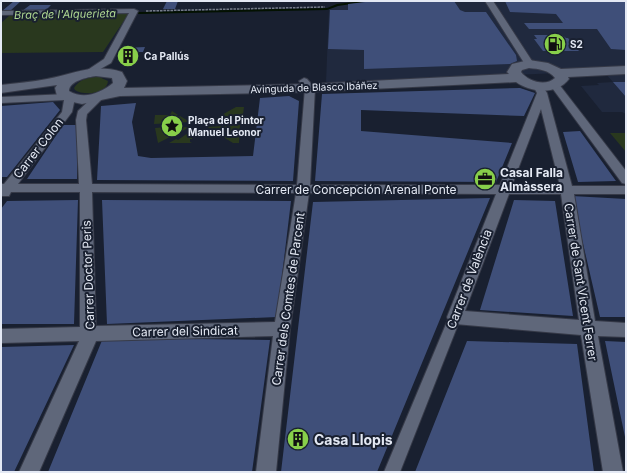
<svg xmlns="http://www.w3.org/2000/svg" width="627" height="473" font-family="Inter,sans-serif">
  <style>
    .built { fill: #20293e }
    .green { fill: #29381e }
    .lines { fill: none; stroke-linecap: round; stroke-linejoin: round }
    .stream { fill: #031100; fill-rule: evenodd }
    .building { fill: #3f4f79 }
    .pedestrian-casing { stroke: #363a48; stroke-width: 2 }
    .minor-casing { stroke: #363a48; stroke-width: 2 }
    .secondary-casing { stroke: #363a48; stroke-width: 2 }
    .path { stroke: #757c89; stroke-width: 1.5; stroke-dasharray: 2.5 1; stroke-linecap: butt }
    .pedestrian { fill: #5f677a; fill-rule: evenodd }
    .minor { fill: #5f677a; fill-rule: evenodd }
    .secondary { fill: #5f677a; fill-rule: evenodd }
    .labels { text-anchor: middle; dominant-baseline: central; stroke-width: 4; stroke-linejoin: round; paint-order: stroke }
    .far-poi-label { font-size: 10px; font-weight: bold; fill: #e4e9f4; stroke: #192030; text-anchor: start }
    .far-street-label { font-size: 10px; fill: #e4e9f4; stroke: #192030 }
    .far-water-label { font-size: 11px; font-style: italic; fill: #afd892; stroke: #192030 }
    .street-label { font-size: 12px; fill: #e4e9f4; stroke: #192030 }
    .poi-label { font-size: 12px; font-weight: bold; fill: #e4e9f4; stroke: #192030; text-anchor: start }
    .near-poi-label { font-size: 14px; font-weight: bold; fill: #e4e9f4; stroke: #192030; text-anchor: start }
  </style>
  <rect width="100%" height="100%" fill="#192030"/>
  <path class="built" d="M374 1H626V114L622 112H602L581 86 599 85 597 83 613 82 603 71 355 82H326L329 9 340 5Z"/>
  <path class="green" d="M129 13 103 52 1 53V23L9 16Z
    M99 77 108 81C107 94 84 96 75 90L74 88C79 79 90 77 99 77Z
    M236 107H244L242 122H209Z
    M172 111 178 115 176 116 179 117 180 116 190 122 154 124 155 115H170Z
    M240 125 239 143H233L220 135 221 134 219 132 217 133 207 127Z
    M167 127 168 128 186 127 188 128 158 143 155 128Z
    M192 130 194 131 192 139H190V142L192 143H169L176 139 178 140Z
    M610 133H626V152Z"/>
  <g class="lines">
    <path class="stream" d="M363 1H371L338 6 327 10 139 14 137 13 139 12 327 8 337 4Z"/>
  </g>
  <path class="building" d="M14 1H21L10 11H2Z
    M167 1H178L175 9H163Z
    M374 1H454L460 10 465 12H486L516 55 517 61 510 64 364 69V50L328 49 330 10H348V4Z
    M505 1H626V50L611 49 597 29H529L524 23H563L556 14 510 12Z
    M30 5H51L45 11H22Z
    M534 35H562L566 38H568L579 51H543L534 39H537Z
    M145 47 143 52H139L136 59 117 60 124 48Z
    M613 82H626V97Z
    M520 88 535 93 524 116 361 110V131L512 143 496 182 315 181 322 94Z
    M289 96 299 101 293 181 97 180 101 106 136 103 132 122 138 156 151 158 253 156 260 98Z
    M53 102 60 110 7 177H1V106Z
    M63 125H77V179H27Z
    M580 131 616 181 578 182 563 132Z
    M572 196 626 199V317H600Z
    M490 198 377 472H281L313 202Z
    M78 200 74 324H1V209L7 201Z
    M102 200 291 201 277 317 107 324Z
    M514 200 555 201 573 316 480 310Z
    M103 338 270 340 252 472H48Z
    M467 341 577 344 594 472H415Z
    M605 341 626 342V437H625Z
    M74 345 14 472H1V347Z"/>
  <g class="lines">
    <g class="pedestrian-casing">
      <path id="pedestrian" d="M455 312 460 313 461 317 400 472H384L449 317 450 313Z"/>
    </g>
    <g class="minor-casing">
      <path id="minor" d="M485 1H493L534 64 532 66H526Z
        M134 9 138 11 111 63 88 76 83 73 104 59 129 13 1 15V11Z
        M304 78 307 79 315 88 310 185H500L537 93 533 86 538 83 541 84 547 93 572 186H626V194H574L595 321 626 323V337L598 336 623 472H603L581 335 455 324 449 322 447 317 496 194 309 193 290 329 276 472H256L273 336 96 341 39 472H19L79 341 1 343V329L80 327V192H11L9 196H1V184H4L62 112 64 100 1 103V97L67 94 74 96 75 98 72 112 18 184H79L76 120 78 111 95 95 99 94 104 97 87 114 86 120 92 184 297 185 305 88 299 81ZM541 109 560 186 512 185ZM92 192 296 193 275 322 96 326ZM509 194H561L579 320 465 311Z
        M555 82 558 83 626 171V184L622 183 550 85Z"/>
    </g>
    <g class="secondary-casing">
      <path id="secondary" d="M529 60 548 63 561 69 626 66V74L568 77 569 79C557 95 531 93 516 82L310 92 120 96 82 104 64 100 57 96 55 88 57 85 1 93V85C16 83 32 82 47 79 75 74 93 63 122 72L127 81 124 88 310 84 509 74 507 72 512 64ZM529 68C539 69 549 70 555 78 545 87 528 81 521 72L522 70ZM96 76 112 78 113 83C101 93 84 100 69 91 69 81 88 77 96 76Z"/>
    </g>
    <path class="path" d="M146 11 325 7"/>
    <use href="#pedestrian" class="pedestrian"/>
    <use href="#minor" class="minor"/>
    <use href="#secondary" class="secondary"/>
  </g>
  <defs>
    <g id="fuel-disc" transform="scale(1.15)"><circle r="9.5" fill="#88cf4a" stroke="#192030"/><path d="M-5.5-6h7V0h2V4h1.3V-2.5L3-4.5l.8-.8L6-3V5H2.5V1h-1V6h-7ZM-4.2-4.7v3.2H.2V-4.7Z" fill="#111"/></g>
    <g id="building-disc" transform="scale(1.15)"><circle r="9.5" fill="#88cf4a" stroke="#192030"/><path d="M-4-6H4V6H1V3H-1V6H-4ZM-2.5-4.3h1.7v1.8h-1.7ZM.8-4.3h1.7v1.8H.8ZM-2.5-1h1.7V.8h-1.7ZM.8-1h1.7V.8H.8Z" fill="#111"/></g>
    <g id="sight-disc" transform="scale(1.15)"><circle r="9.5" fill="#88cf4a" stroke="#192030"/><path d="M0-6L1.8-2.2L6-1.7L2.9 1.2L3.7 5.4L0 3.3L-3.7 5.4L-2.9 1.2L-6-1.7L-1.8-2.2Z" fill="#111"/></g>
    <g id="office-disc" transform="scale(1.15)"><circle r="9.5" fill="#88cf4a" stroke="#192030"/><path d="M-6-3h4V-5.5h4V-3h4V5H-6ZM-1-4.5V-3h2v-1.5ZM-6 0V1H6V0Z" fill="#111"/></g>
  </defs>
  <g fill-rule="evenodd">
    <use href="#fuel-disc" x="555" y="44"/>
    <use href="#building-disc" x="128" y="56"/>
    <use href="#sight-disc" x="172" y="126"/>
    <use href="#office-disc" x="485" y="179"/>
    <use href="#building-disc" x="298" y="439"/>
  </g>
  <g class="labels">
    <g class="far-poi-label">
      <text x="570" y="44">S2</text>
      <text x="144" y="56">Ca Pallús</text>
      <text x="188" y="120">Plaça del Pintor<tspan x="188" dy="12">Manuel Leonor</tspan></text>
    </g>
    <g class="far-street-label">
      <text transform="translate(314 87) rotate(-2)">Avinguda de Blasco Ibáñez</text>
    </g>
    <g class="far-water-label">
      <text transform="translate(65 14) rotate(-1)">Braç de l'Alquerieta</text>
    </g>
    <g class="street-label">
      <text transform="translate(38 148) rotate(-52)">Carrer Colon</text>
      <text x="356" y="189">Carrer de Concepción Arenal Ponte</text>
      <text transform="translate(88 275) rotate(-92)">Carrer Doctor Peris</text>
      <text transform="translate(469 279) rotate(-69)">Carrer de València</text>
      <text transform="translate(581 282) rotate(81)">Carrer de Sant Vicent Ferrer</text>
      <text transform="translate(288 299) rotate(-82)">Carrer dels Comtes de Parcent</text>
      <text transform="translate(185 331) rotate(-1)">Carrer del Sindicat</text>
    </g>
    <g class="poi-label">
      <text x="500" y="172">Casal Falla<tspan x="500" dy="14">Almàssera</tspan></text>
    </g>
    <g class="near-poi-label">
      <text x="314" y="439">Casa Llopis</text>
    </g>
  </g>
  <rect width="627" height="473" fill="none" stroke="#e4e9f4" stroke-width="4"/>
</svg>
